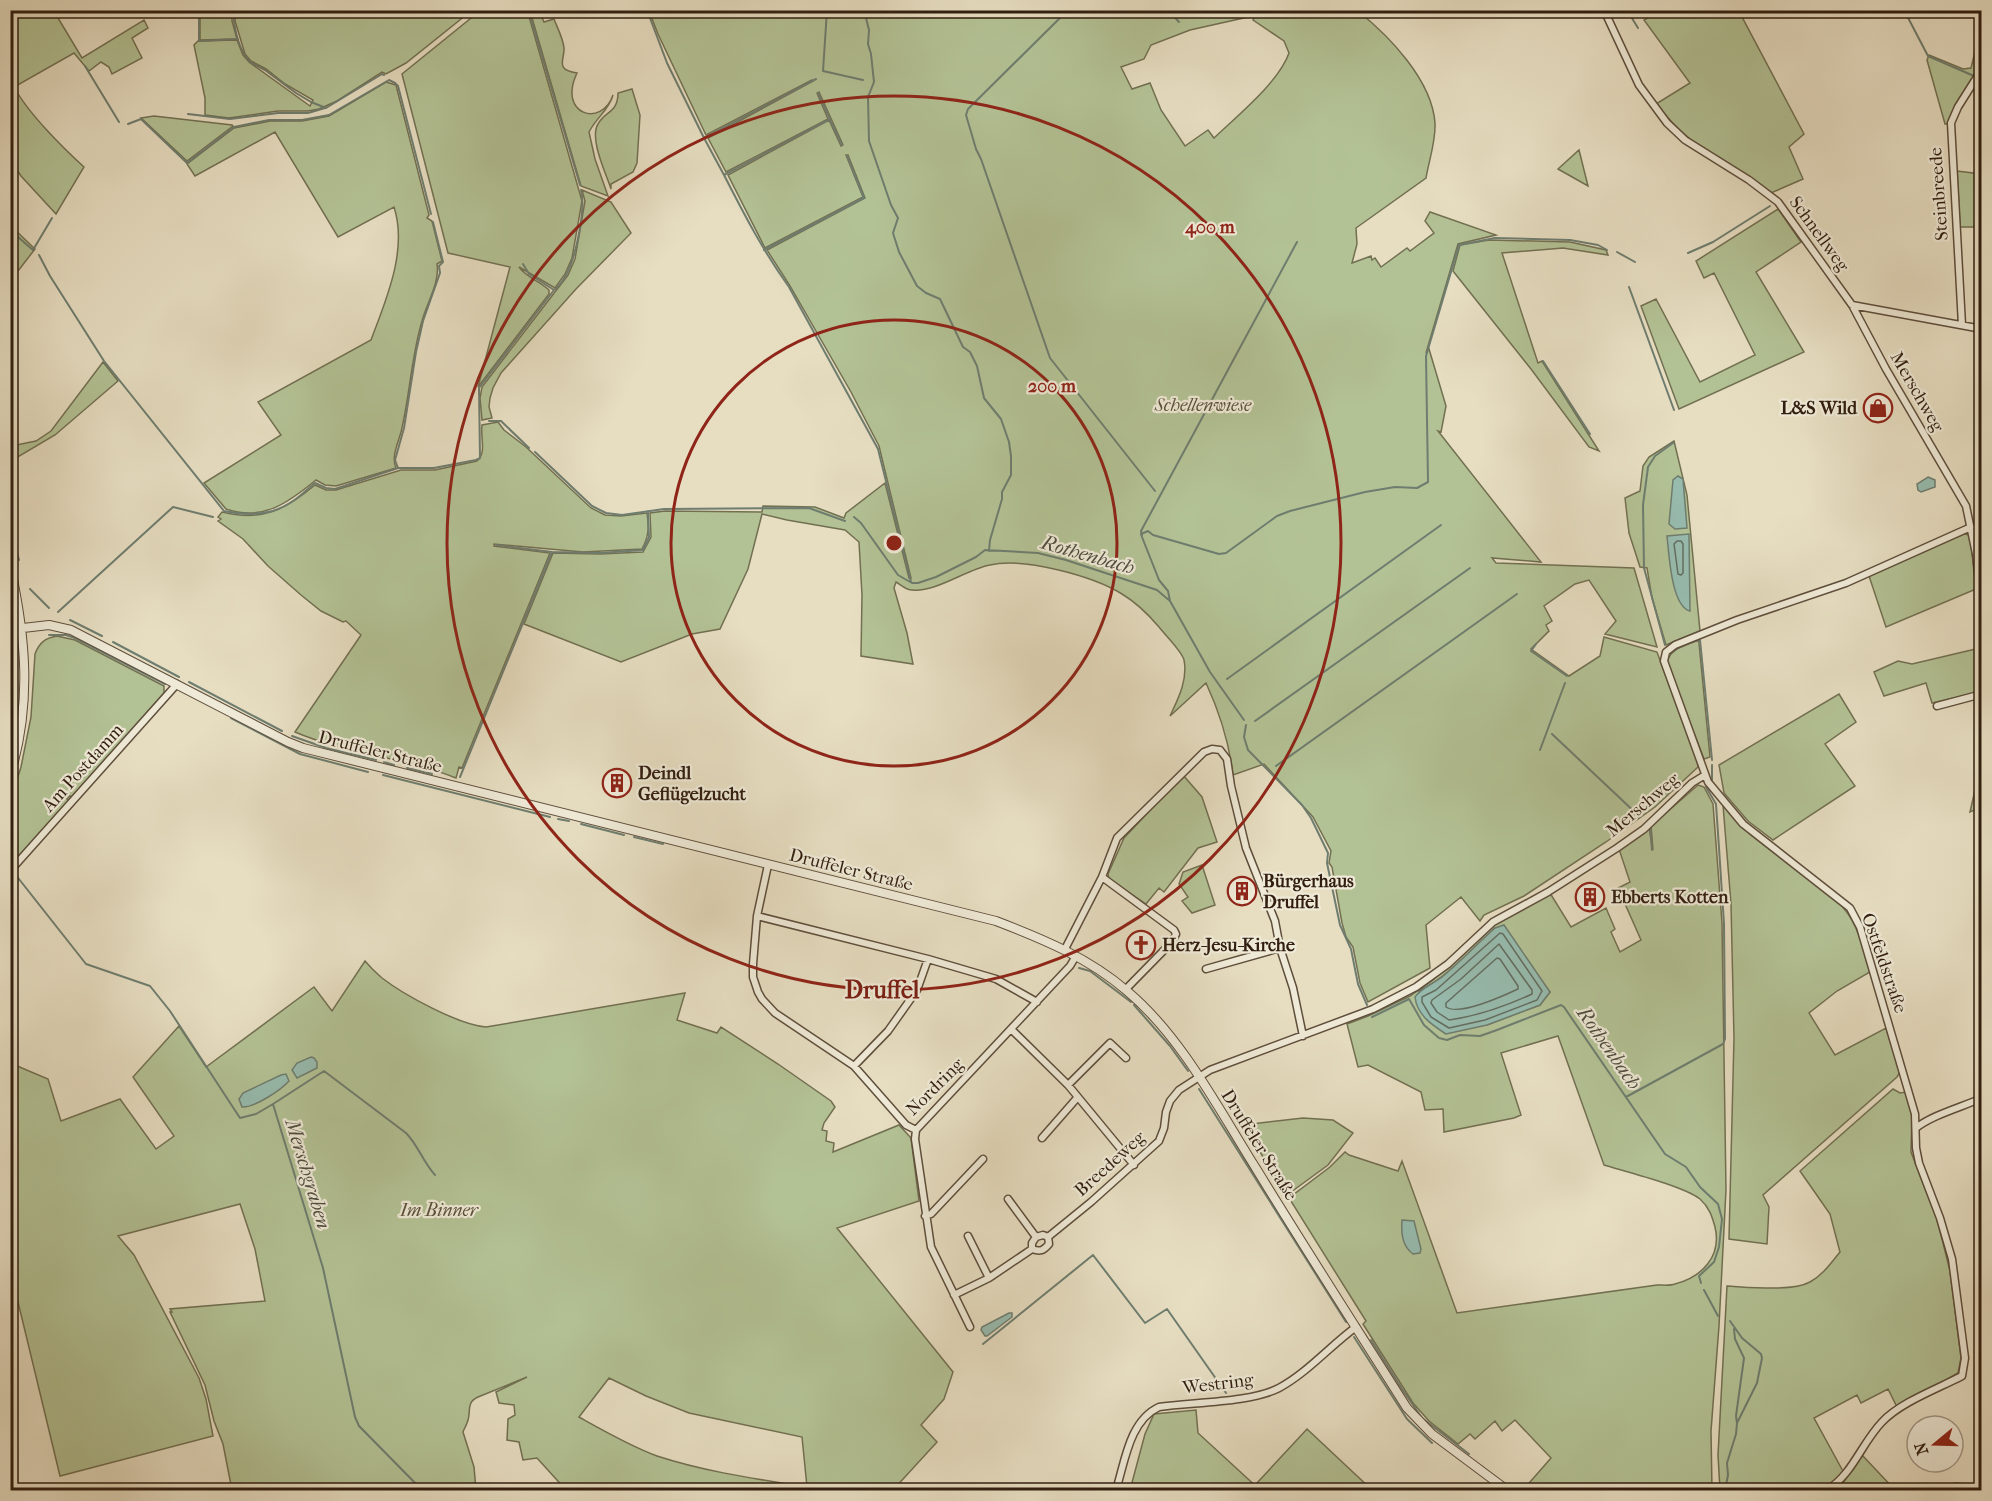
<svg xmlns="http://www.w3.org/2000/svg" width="1992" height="1501" font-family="'IM FELL French Canon',serif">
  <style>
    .green { fill: #b3c295; stroke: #727052; stroke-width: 1.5; fill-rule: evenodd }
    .water { fill: #97bcaf; stroke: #6e7d6f; stroke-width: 1.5 }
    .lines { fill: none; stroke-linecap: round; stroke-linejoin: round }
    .shore { stroke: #646d60; stroke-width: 1.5 }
    .stream { stroke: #6e7d6f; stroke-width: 2 }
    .minor-casing { stroke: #5e4e3c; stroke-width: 9 }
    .tertiary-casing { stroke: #5e4e3c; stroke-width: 10 }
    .minor { stroke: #efead7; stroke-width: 6 }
    .tertiary { stroke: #efead7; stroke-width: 8 }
    .ring { fill: none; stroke: #8f2418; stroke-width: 3 }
    .labels { text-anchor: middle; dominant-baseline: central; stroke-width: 4.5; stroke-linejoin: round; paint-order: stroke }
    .street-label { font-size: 18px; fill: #311e10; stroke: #efead7 }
    .park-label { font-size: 18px; font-style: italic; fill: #584f38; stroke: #efead7 }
    .poi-label { font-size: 18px; font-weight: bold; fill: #311e10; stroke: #efead7; text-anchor: start }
    .water-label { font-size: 20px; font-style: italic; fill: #504d40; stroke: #efead7 }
    .district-label { font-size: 24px; font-weight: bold; fill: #7a1f14; stroke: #efead7 }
    .centre { fill: #8f2418; stroke: #efead7; stroke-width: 3 }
    .ring-label { font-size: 18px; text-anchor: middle; font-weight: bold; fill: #8f2418; stroke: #efead7; stroke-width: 4.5; stroke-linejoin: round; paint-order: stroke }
  </style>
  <rect width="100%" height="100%" fill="#e7dec2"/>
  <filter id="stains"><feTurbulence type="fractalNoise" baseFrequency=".00333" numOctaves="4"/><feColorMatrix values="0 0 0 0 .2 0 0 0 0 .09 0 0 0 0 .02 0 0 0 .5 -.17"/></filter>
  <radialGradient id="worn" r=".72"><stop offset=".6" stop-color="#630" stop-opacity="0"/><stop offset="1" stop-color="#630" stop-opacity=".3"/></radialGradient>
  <path class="green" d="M481 10 522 11 528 13 582 201 572 258 565 274 555 288 519 267C527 278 540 281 549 290V294L478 387 510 267 448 253 402 74Z
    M10 11H70L58 18 82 58 144 20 148 28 132 38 142 58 112 74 109 67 101 62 89 71 74 53 14 87C28 113 62 147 84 167L56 214 21 176 11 161Z
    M200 11H232V21L237 39 200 40Z
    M235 11V10L471 11 406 63 386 74 382 72 337 101 319 109 308 111H278L229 118 205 115V98L194 45 198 41 237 40 243 55 249 62 310 106 313 100 285 84 266 69 251 61 245 54 235 21Z
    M530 11H539L544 22 554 19C557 27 563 38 564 48 565 59 554 70 577 73 557 115 602 128 613 95 609 110 596 118 589 132L595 159 608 196 581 186Z
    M649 11H1251L1248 17 1190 30 1151 45 1144 59 1121 67 1132 89 1150 83 1161 110 1185 146 1208 130 1214 138C1237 116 1279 82 1289 53L1284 41 1253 20 1257 11H1358C1389 36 1432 80 1435 123 1436 141 1429 160 1426 178L1356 228 1357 244 1352 263 1371 256 1372 260 1375 258 1381 267 1407 248 1410 251 1434 233 1425 221 1430 212 1496 235 1458 244 1426 353 1429 349 1446 406 1441 432 1438 431 1541 562 1492 558 1496 563 1634 568 1657 647 1605 634 1616 621 1589 580 1575 584 1544 606 1552 621 1546 625 1549 631 1531 649 1569 676 1600 656 1604 637 1657 652 1697 761 1698 767 1655 807 1606 842 1524 896 1484 915 1480 921 1461 897 1426 925 1430 968 1368 1002 1360 983 1353 947 1346 937 1342 923 1332 867 1329 863 1331 851 1313 817 1264 764 1233 775C1229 742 1220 713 1206 683L1170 716C1178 699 1188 680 1184 660 1182 651 1165 635 1159 627 1148 614 1137 603 1122 594 1093 576 1023 557 990 565 967 569 935 593 912 590 906 590 901 585 896 582L894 588 907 633 913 664 861 656 862 595 859 542 845 530 787 520 762 514 748 569 720 629 692 634 621 662 524 624 553 553 600 554 643 552 651 537 650 513 665 511 762 512 763 506 815 507 844 518 846 513 885 483 909 578H911L879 446 851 392 790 286 767 250 865 198 848 155H846L863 197 765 248 728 175 829 120 841 146 843 145 819 92 817 93 828 119 726 172 708 138 813 81 812 80 706 135 658 34Z
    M1660 11H1750L1741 15 1804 134 1789 147 1803 179 1771 193C1745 173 1714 159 1689 138 1676 128 1666 116 1656 104L1690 83 1644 20Z
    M1981 27V65L1957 102 1948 124H1945L1927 60 1929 55 1963 69 1971 68Z
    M386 82 396 85 429 215 427 218 432 221 442 261 437 264C440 283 427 302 422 321 411 358 410 395 401 432 398 443 391 457 396 468L336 486 325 485 316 480C289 502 263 522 226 509L204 483 281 435 258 402 371 340C386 300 408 250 394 207L338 237 275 132 195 176 187 164 234 128 270 121H302L329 116Z
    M632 89 640 115 637 163 633 172 611 184V189C606 173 589 139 598 124 605 111 618 113 618 93Z
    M154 116 232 125 233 126 187 161 141 118Z
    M1579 150 1588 186 1558 169Z
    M1957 171 1981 174V227H1960Z
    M582 190 611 202 631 233 576 289 501 373 493 388 490 398 489 407 492 418 482 420 480 398 482 387 568 275 575 259 585 201Z
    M1778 209 1801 242 1756 272 1804 352 1679 409 1641 306 1656 299 1700 382 1755 355 1714 273 1704 278 1696 261Z
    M11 226 35 249 11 280Z
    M1489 240 1570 242 1606 250 1608 255 1563 248 1502 253 1538 363 1542 361 1599 451 1589 447 1531 369 1453 271 1460 245Z
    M103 362 118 381 55 435 11 461V446L36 441 51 431Z
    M498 422 504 430 526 447 591 508 605 515 621 516 647 513C649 528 649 536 642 549L583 552 494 544V546L550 553 462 768 459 767 456 778C404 757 346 754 295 732L361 635 346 621 343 622 321 611 301 595 268 566 243 539 218 521 221 519 218 517 222 512C262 522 285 510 315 485L326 490H336L401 470H435L477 461C487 453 480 437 482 425Z
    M1674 441 1687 495 1700 631 1666 645 1652 598 1647 568 1640 567 1629 533 1625 498 1640 491 1643 466 1649 457Z
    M1964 534 1970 535 1976 589 1886 627 1869 576Z
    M57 636 75 640 164 686V693L72 797 70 796 67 799 69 801 11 866V798L21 767 31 717 35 654C39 643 45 638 57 636Z
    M1696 641H1699V643L1710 757 1704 759 1667 663C1669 649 1684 646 1696 641Z
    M1980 648 1981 687 1975 693 1932 703 1926 683 1884 696 1874 672 1898 661 1912 664Z
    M1839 694 1856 722 1825 744 1855 786 1773 840 1748 821 1724 793 1719 765Z
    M1981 764V807L1970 812Z
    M1183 775 1202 797 1217 842 1198 848 1164 892 1159 888 1146 904 1109 879 1108 874 1124 838Z
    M1698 785 1704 787 1713 804 1722 923 1726 1190 1719 1326 1711 1431 1712 1490H1523L1551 1458 1515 1420 1502 1431 1495 1421 1475 1439 1470 1434 1458 1444 1429 1421 1413 1403 1363 1324 1366 1321 1289 1198 1330 1167 1345 1152 1349 1155 1398 1171 1402 1161 1457 1313 1657 1285C1663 1285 1670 1286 1675 1284 1702 1277 1722 1256 1715 1227 1712 1216 1709 1207 1700 1199 1683 1186 1627 1172 1604 1165L1558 1036 1501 1053 1521 1115 1514 1118 1444 1132 1443 1109 1425 1110 1421 1092 1368 1065 1358 1067 1347 1024 1368 1016 1410 996 1433 980 1495 922 1550 893 1571 927 1606 908 1615 929 1611 932 1620 952 1641 940 1618 888 1630 882 1619 849 1649 827 1653 850 1651 826ZM1495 928 1550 992 1540 1005 1487 1025 1419 991C1448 977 1471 950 1495 928Z
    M1723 805 1751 835 1837 901C1858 921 1862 945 1870 972L1837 991 1809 1013 1835 1055 1886 1028 1900 1072 1897 1077 1763 1195 1769 1207 1767 1244 1729 1239 1734 1038 1731 904Z
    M1202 865 1215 905 1192 913 1182 901 1188 897 1179 884 1183 872Z
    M365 961C370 967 376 973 382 978 404 995 459 1025 486 1027L685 993 677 1020 717 1033 721 1027 778 1064 831 1101 835 1107 824 1123 822 1130 827 1131 826 1141 834 1143 833 1152 899 1125 911 1138 919 1201 837 1228 953 1372 944 1399 921 1425 937 1442 893 1490H750V1488H690L689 1490H566L537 1458 523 1460 519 1442 507 1440 508 1419 515 1415 514 1405 499 1403 496 1392 527 1377 478 1397C465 1403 472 1412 467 1423 466 1426 464 1429 463 1432L474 1467 476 1490H232L223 1444 214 1421 205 1385 170 1312H172L170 1309 265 1301 255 1249 240 1204 118 1236 134 1255 199 1378 206 1399 213 1436 60 1476 11 1273 10 1063 48 1079 61 1121 120 1099 156 1149 174 1136 133 1077 179 1026 206 1067 314 987 332 1011ZM609 1378 646 1396 689 1413 802 1437 807 1487C757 1479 706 1472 657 1456 630 1446 604 1431 579 1417Z
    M1893 1089 1900 1093 1906 1092 1912 1114 1911 1152 1937 1219 1950 1271 1961 1358 1958 1373 1897 1407 1888 1389 1861 1403 1857 1395 1814 1418 1844 1473 1838 1479 1822 1490H1720L1718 1455 1727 1286C1747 1287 1792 1292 1810 1282 1823 1275 1831 1263 1840 1252L1830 1214 1800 1171Z
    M1303 1118 1333 1120 1353 1133 1328 1165 1287 1195 1243 1125Z
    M1196 1410 1198 1433 1260 1490H1130L1145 1434 1154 1414Z
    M1307 1429 1372 1490H1265L1257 1483Z
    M1862 1455 1895 1490H1832L1843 1483Z
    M1955 1483 1968 1484 1970 1490H1918L1926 1485 1930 1490Z"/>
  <path class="water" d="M1678 476 1683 479 1687 528 1675 529 1669 524 1673 480Z
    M1928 477 1935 480V487L1921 492 1918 490 1917 484Z
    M1689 534 1690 611C1671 606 1669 553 1667 536Z
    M1504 925 1550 992 1540 1005 1487 1025 1446 1034C1432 1025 1417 1015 1415 997 1421 988 1433 984 1442 977 1460 962 1477 944 1495 928Z
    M311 1057 314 1058 317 1062V1068L297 1078 292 1070 297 1063Z
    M286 1074 289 1081C281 1090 254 1108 242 1107L239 1099 243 1093 281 1075Z
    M1402 1220 1414 1221 1421 1249 1420 1253 1413 1254C1402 1246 1401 1233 1402 1220Z
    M1009 1313H1012V1317L987 1336H985L981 1330 982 1327Z"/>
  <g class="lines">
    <path class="shore" d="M1677 541H1681L1683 544V573L1681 575 1678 574 1674 544Z
      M1500 933 1503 934 1542 991 1537 1000 1485 1020 1449 1028 1431 1017 1422 1002V997L1436 990Z
      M1499 944 1532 990V994C1506 1006 1477 1016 1449 1020L1437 1012 1431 1003 1432 1000 1461 979Z
      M1497 958 1500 959 1518 986V989C1503 996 1459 1016 1446 1007V1003Z"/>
    <path class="stream" d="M199 10V41L238 39
      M233 10C234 28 238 49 250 62L265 70 296 93 311 102 326 108 382 74 384 75
      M527 10 529 12 580 185
      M647 10 667 63 704 138
      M827 10 823 71 863 80
      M864 10 869 30 868 44 871 54 874 82 868 97 869 141 891 205 898 218 893 233 899 252 917 286 926 293 940 299 963 347 970 352 977 366 984 398 1001 419 1009 442 1011 456V475L1002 492V499L990 540 989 551
      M1068 10 968 109 966 115 976 149 981 159 1050 358 1155 491
      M1168 10 1179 22
      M1627 10 1638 28
      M1904 10 1928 56 1974 76
      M85 66 119 122
      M818 93 830 119 724 175C744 214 763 251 789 287L878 449 911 582
      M188 114 230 119 278 113H308L325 108
      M830 120 842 145
      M128 124 141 119 187 163 234 127 269 120H302L329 115 389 80 395 83 398 86 431 214
      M724 175 704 138 816 79
      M10 230 33 250
      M33 250 52 218
      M764 250 864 198 847 156
      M1617 252 1635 262
      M1688 253 1713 242 1770 206
      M39 255 50 276 104 361 224 511C247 516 272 516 293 501 301 496 307 489 315 483L326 488 335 489 398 468H434L476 460 480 458 479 388 554 290 529 274 523 264
      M1629 287 1674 410
      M554 290C559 286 563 281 566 275 576 257 586 209 581 190
      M1543 361 1590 434
      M489 421H501L529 448
      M535 452 592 506 606 513 622 515 664 509 809 508 845 521
      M398 468 395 460 404 428 416 352 423 321 440 273 439 266 443 262 433 222
      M854 517 861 523 898 575 912 583H918L936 577 976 557 985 550 1038 553 1066 560 1157 590 1170 601 1210 672 1244 720
      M10 527 19 560
      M1142 536 1141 531 1297 242
      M496 545 552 552
      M30 589 49 608
      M1170 601 1168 591 1159 580 1142 537 1141 534 1148 531 1153 535 1219 554 1226 553 1277 516 1290 511 1365 492 1395 487 1417 488 1428 482 1426 356 1459 245 1495 238 1570 240 1598 245 1607 250
      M10 609C18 656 21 703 10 751
      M58 612 173 507 213 517
      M70 620 102 636
      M49 635H66L75 638 165 684
      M113 642 179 677
      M1536 644 1531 651 1567 676
      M1665 645 1644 568 1643 505 1648 467 1655 456 1673 443
      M1672 650 1697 640H1700L1712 760
      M1227 679 1441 525
      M189 682 282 731
      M231 718 300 754 368 772
      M1255 721 1470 568
      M1246 725 1244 737 1248 750 1302 805 1311 818 1328 853 1327 863 1340 925 1351 949 1358 984 1367 1005
      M1552 734 1640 817
      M292 736 326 748 376 760
      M1540 750 1565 683
      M384 762 394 765
      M1712 765V782
      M1276 766 1517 594
      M407 768 432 774
      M383 775 550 817
      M460 777 552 552 600 553 643 550 649 537 648 511
      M558 819 569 821
      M581 824 624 835
      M1650 827 1652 850
      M634 837 663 844
      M15 874 86 964 150 986 170 1011 240 1118 256 1114 273 1104 323 1268 355 1417 359 1426 422 1490
      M1079 968 1090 971 1131 1002
      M1134 1005 1170 1046 1188 1071
      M1372 1017 1409 999 1424 1025 1439 1038 1447 1040 1460 1035 1480 1036 1497 1030 1561 1005 1564 1007 1665 1154 1686 1167 1700 1187 1718 1204 1722 1219 1719 1247 1714 1262 1699 1276 1701 1283
      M1199 1089 1346 1322
      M1626 1097 1723 1044 1725 1039 1724 924 1719 848 1716 804 1706 787
      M273 1104 324 1071 406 1133C418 1145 423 1162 435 1175
      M1704 1290 1718 1316
      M1734 1329 1735 1339 1744 1358 1736 1416 1737 1423
      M1354 1337 1407 1419 1432 1443
      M1371 1340 1402 1389 1422 1418 1469 1454
      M983 1344 1093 1255 1145 1323 1167 1309 1226 1393
      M1725 1490 1728 1475 1727 1463 1736 1434 1737 1423 1757 1383 1762 1358 1761 1354 1742 1338 1730 1321"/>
    <g class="minor-casing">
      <path id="minor" d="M1604 10 1639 85 1667 123 1685 140 1749 180 1778 202 1852 305 1886 369 1966 506 1976 554 1982 607
        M1852 305 1982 329
        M1962 325 1951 123 1958 107 1982 69
        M1937 706 1982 694
        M768 865 757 916 753 964V977L758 992 762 999 775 1013 854 1066 906 1125 916 1130
        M10 871 177 684
        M1102 877 1174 930 1176 934 1172 942 1126 989
        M757 916 928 959 996 979 1037 1002
        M1065 949 1102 877 1117 838 1204 752 1212 749 1220 750 1227 759 1231 786 1246 848 1275 921 1280 948 1293 988 1303 1036
        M1206 969 1280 948
        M1011 1029 1068 1085 1134 1165
        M854 1066 888 1031 917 990 928 959
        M1068 1085 1110 1043 1126 1058
        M1916 1128C1932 1115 1962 1107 1982 1098
        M916 1130 1070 966 1076 956
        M916 1130 915 1139 931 1247 970 1327
        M1042 1138 1077 1098
        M1008 1199 1036 1237
        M925 1216 931 1214 983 1159
        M968 1236 989 1278
        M1032 1249C1040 1252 1043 1251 1049 1244L1048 1237
        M954 1295 989 1278 1032 1249V1243L1036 1237 1043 1235 1048 1237 1091 1202 1159 1141 1164 1128 1166 1112 1170 1101 1179 1090 1210 1070 1373 1009 1416 987 1448 964 1493 922 1548 892 1617 848 1644 829 1692 783 1705 775
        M1116 1490C1125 1462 1129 1421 1159 1407 1192 1402 1250 1403 1279 1388 1307 1373 1330 1346 1356 1327
        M1827 1490C1853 1474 1861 1444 1882 1422 1901 1402 1937 1389 1962 1376L1965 1358 1952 1259 1940 1218 1919 1163 1916 1148 1915 1114 1860 927 1850 908 1743 824 1708 782 1664 661 1666 652 1675 645 1737 620 1846 583 1971 527"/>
    </g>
    <g class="tertiary-casing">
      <path id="tertiary" d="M10 565C26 638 32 703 10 776
        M23 628 49 625 71 630 288 742 303 748 996 921C1043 939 1089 958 1127 991 1182 1037 1219 1110 1257 1170 1306 1250 1357 1329 1407 1408L1432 1434 1507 1490"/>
    </g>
    <use href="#minor" class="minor"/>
    <use href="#tertiary" class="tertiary"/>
  </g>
  <g class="ring">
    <circle cx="894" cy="543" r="223"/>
    <circle cx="894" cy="543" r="447"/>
  </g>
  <defs>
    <g id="shop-ring" transform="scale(1.5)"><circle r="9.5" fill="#efead7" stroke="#8f2418" stroke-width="1.5"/><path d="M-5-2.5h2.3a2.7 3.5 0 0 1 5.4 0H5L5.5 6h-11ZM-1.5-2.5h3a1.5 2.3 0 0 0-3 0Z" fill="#8f2418"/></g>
    <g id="building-ring" transform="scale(1.5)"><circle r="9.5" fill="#efead7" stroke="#8f2418" stroke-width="1.5"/><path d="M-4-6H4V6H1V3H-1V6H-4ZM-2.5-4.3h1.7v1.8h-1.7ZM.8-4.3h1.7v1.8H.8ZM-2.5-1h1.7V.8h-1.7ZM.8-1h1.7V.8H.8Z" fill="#8f2418"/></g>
    <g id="church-ring" transform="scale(1.5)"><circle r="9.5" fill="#efead7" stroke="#8f2418" stroke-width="1.5"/><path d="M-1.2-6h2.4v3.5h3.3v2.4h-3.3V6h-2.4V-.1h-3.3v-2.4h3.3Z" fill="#8f2418"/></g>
  </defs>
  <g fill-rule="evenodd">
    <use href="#shop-ring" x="1878" y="408"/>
    <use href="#building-ring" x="617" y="783"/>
    <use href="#building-ring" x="1242" y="891"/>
    <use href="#building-ring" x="1590" y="897"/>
    <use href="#church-ring" x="1141" y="945"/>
  </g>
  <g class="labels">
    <g class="street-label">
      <text transform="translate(1939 194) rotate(-94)">Steinbreede</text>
      <text transform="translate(1819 234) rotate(54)">Schnellweg</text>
      <text transform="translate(1917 392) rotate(60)">Merschweg</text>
      <text transform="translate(380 752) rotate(14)">Druffeler Straße</text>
      <text transform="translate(83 768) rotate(-48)">Am Postdamm</text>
      <text transform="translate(1643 805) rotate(-40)">Merschweg</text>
      <text transform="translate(851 870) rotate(14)">Druffeler Straße</text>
      <text transform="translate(1884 963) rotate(71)">Ostfeldstraße</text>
      <text transform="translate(935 1087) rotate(-45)">Nordring</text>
      <text transform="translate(1259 1145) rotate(58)">Druffeler Straße</text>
      <text transform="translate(1110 1164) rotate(-42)">Breedeweg</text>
      <text transform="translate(1218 1384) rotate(-7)">Westring</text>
    </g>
    <g class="park-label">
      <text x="1203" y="405">Schellenwiese</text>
      <text x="439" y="1210">Im Binner</text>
    </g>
    <g class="poi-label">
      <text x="1857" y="408" text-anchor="end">L&amp;S Wild</text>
      <text x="638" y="773">Deindl<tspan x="638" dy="21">Geflügelzucht</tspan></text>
      <text x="1263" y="881">Bürgerhaus<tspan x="1263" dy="21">Druffel</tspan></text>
      <text x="1611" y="897">Ebberts Kotten</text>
      <text x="1162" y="945">Herz-Jesu-Kirche</text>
    </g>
    <g class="water-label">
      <text transform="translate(1088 555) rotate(16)">Rothenbach</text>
      <text transform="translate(1609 1048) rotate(55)">Rothenbach</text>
      <text transform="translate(308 1174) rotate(73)">Merschgraben</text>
    </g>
    <g class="district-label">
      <text x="882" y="990">Druffel</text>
    </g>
  </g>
  <circle cx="894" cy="543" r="9" class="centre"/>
  <g class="ring-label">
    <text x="1210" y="233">400 m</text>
    <text x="1052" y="392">200 m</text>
  </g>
  <rect width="1992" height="1501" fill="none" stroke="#e7dec2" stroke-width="36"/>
  <rect x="12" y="12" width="1968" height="1477" fill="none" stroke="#311e10" stroke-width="3"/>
  <rect x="18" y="18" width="1956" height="1465" fill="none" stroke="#311e10" stroke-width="1.5"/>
  <g transform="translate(1935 1444) rotate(251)"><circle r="28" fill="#efead7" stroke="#a39887" stroke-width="1.5"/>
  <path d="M0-4.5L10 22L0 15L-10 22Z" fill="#8f2418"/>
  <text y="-9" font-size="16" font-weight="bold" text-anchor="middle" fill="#311e10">N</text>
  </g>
  <rect width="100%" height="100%" filter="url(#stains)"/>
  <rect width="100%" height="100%" fill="url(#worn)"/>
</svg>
